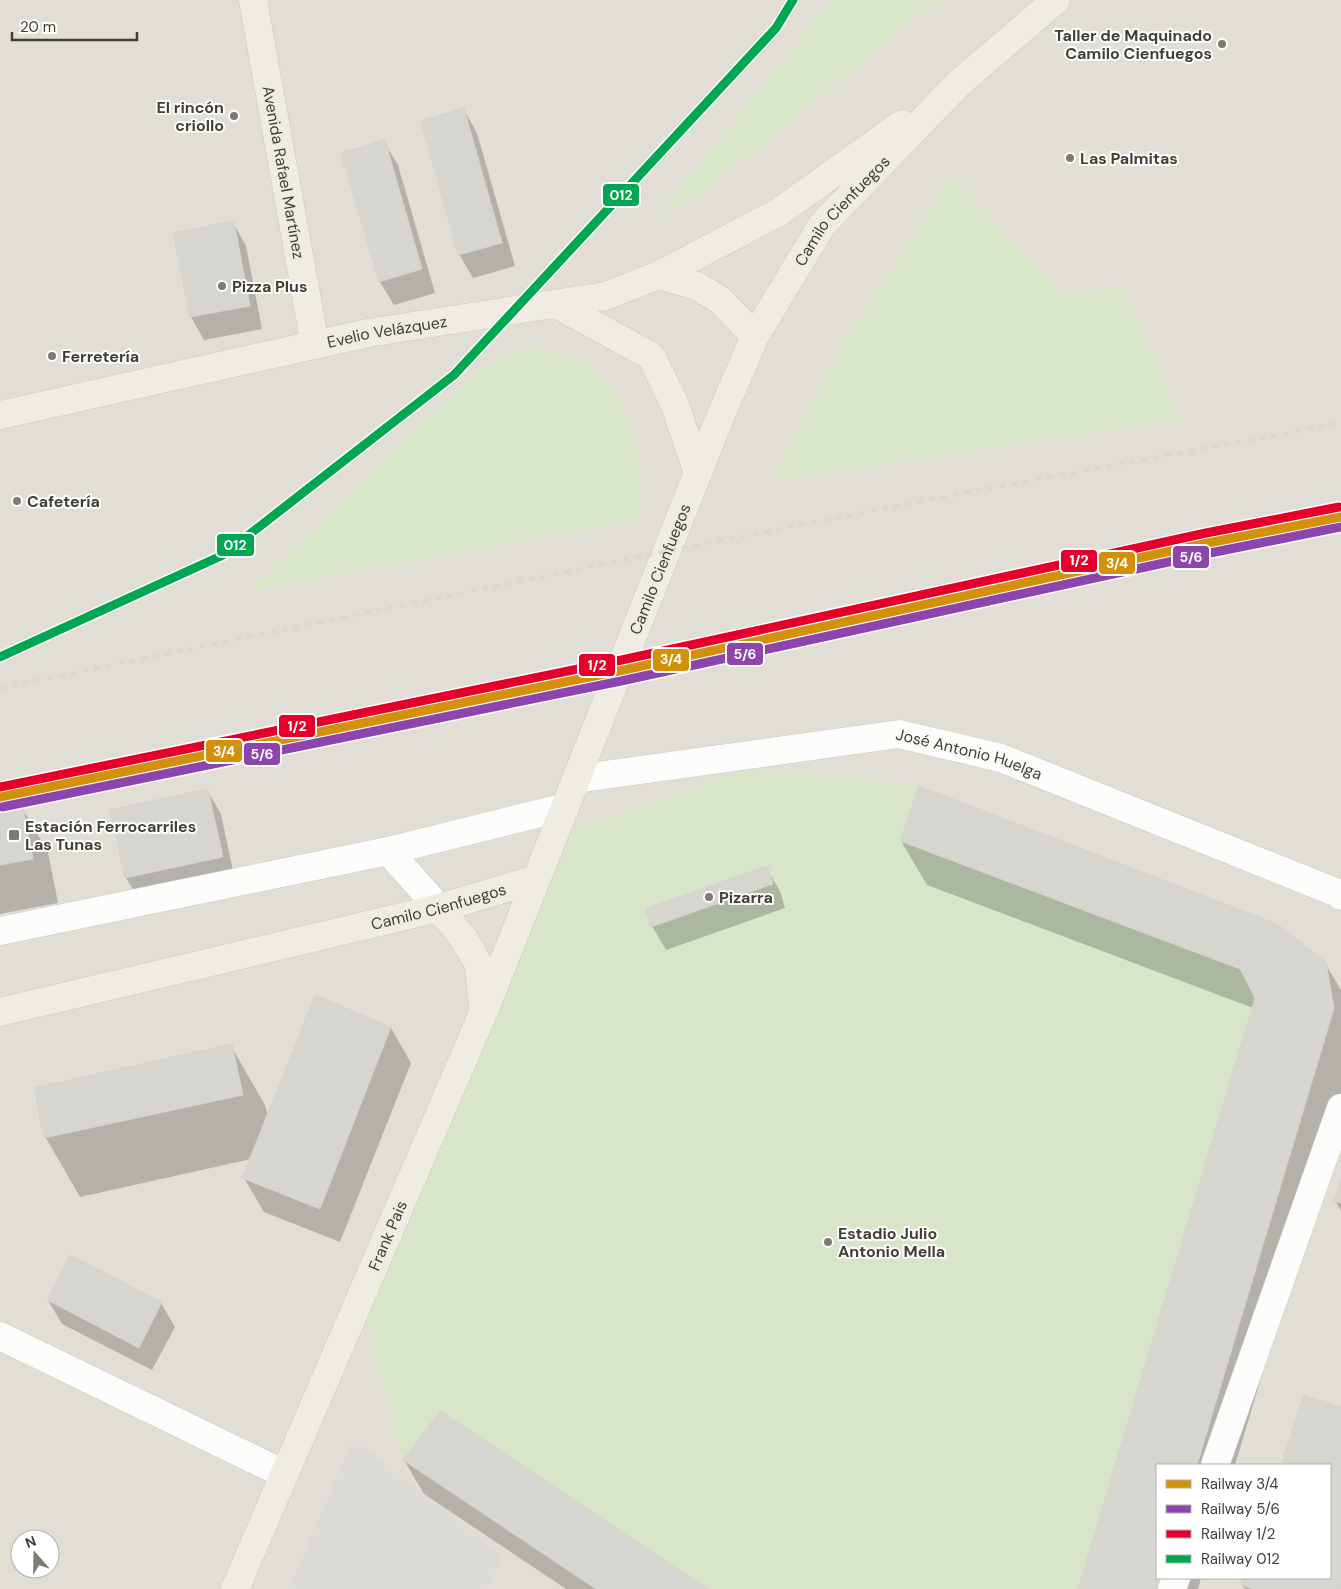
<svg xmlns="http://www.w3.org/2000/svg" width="1341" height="1589" font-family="'DM Sans',sans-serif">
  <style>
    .residential { fill: #e1ded5; fill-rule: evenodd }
    .green { fill: #d8e5c9 }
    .parking { fill: #dcdbd7 }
    .shadow { fill: #0003 }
    .building { fill: #d6d5d0; stroke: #d5d3cd }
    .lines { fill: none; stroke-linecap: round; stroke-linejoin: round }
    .minor-casing { stroke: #c9c8c3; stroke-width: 29 }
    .major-casing { stroke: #cdc9b7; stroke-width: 29 }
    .minor { stroke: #fcfcfb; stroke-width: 28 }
    .major { stroke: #efece3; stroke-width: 28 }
    .rail { stroke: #d8d8d7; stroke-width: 4; stroke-dasharray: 6 6; stroke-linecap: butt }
    .rail-1-casing { stroke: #fff; stroke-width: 12 }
    .rail-2-casing { stroke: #fff; stroke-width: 12 }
    .rail-3-casing { stroke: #fff; stroke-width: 12 }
    .rail-4-casing { stroke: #fff; stroke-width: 12 }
    .rail-1 { stroke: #d3910b; stroke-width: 9 }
    .rail-2 { stroke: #8e44ad; stroke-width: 9 }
    .rail-3 { stroke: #e4002b; stroke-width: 9 }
    .rail-4 { stroke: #00a651; stroke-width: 9 }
    .poi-dot { fill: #7d7b73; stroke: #fff; stroke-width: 2 }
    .labels { text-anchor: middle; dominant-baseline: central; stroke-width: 4; stroke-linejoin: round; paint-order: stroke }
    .poi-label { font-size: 16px; font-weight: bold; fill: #413e35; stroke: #fff; text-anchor: start }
    .street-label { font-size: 16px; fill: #413e35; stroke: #fff }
    .line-badge { stroke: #fff; stroke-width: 2 }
    .badge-label { font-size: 14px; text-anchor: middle; font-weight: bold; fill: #fff }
  </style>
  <rect width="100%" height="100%" fill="#edece7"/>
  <path class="residential" d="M0 0H1341V1589H0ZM1157 1465H1330V1578H1157ZM20 1539H50V1569H20Z"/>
  <path class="green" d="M831 0H938L704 192 657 216Z
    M952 174 1061 293 1123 288 1181 420 771 481 838 354Z
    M526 347 584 360 626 410 642 465 638 520 248 591 475 373Z
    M749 768 919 786 1277 924 1326 962 1334 1008 1197 1465H1157V1578H1163L1160 1589H596L403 1460 364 1311 510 975 576 830Z"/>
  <path class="parking" d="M353 1438 502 1556 486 1589H289Z"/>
  <path class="shadow" d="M464 110 477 133 515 266 473 278 459 254Z
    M384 142 398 165 435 293 394 305 380 282 343 154Z
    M233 222 246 246 262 329 204 340 191 317Z
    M207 790 221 814 235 880 140 901 126 878 111 811Z
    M22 808 48 852 58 903 0 914V812Z
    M901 841 1325 963 1341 990V1111L1235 1465H1157V1578H1201L1198 1589H1079L1253 1008 927 885Z
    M766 868 780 891 785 908 666 950 652 926Z
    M315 997 391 1028 411 1063 340 1242 264 1212 244 1178 251 1159 80 1197 46 1138 35 1089 231 1046 265 1105 268 1117Z
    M1341 1183V1211L1335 1201Z
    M48 1300 161 1303 175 1327 152 1370 62 1324Z
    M1305 1396 1341 1408V1589H1245L1242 1585 1245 1578H1330V1465H1282Z
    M404 1460 706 1589H566L424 1494Z"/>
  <path class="building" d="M464 108 502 243 458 255 421 121Z
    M385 140 422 269 379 282 341 153Z
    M234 221 250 306 190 317 173 233Z
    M919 786 1277 924 1326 962 1334 1008 1197 1465H1157V1578H1163L1160 1589H1078L1255 998 1240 969 900 841Z
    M208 789 223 857 125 878 110 810Z
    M23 807 33 859 0 865V811Z
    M767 866 773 884 651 927 645 909Z
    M315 995 391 1027 320 1209 242 1178Z
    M232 1044 243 1095 44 1138 34 1088Z
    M1341 1179V1203L1334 1201Z
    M70 1255 162 1302 139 1348 47 1300Z
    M1304 1395 1341 1407V1589H1254L1241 1585 1243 1578H1330V1465H1281Z
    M440 1411 708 1589H596L403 1460Z"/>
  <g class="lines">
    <g class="minor-casing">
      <g id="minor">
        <path id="s1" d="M576 779 899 734 1001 758 1340 894 1341 896"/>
        <path d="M388 851 439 908"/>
        <path d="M0 931 388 851 565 807"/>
        <path d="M0 1336 284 1474"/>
        <path d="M1215 1465 1341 1108"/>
        <path d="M1172 1589 1176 1578"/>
      </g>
    </g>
    <g class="major-casing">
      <g id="major">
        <path id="s2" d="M253 0 315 345"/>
        <path d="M659 275 697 286 720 300 755 336"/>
        <path d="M556 304 651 356 675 405 698 473"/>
        <path id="s3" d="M0 415 368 333 605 296 659 275 779 212 902 124"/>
        <path d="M439 908 464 939 479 965 483 1007"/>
        <path id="s4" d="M0 1012 439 908 536 879"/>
        <path id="s5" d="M235 1589 484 1011 718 422 755 336 822 225 958 84 1056 0"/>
      </g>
    </g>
    <use href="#minor" class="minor"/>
    <use href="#major" class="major"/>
    <path class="rail" d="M0 688 667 551 964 493 1341 423"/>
    <g class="rail-1-casing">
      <path id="rail-1" d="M0 797 619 671 1208 543 1341 517"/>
    </g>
    <g class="rail-2-casing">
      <path id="rail-2" d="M2 807 621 681 1210 553 1341 527"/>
    </g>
    <g class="rail-3-casing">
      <path id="rail-3" d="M0 787 617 661 1206 533 1339 507"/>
    </g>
    <g class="rail-4-casing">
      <path id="rail-4" d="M0 657 223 555 454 375 776 28 793 0"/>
    </g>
    <use href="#rail-1" class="rail-1"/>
    <use href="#rail-2" class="rail-2"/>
    <use href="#rail-3" class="rail-3"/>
    <use href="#rail-4" class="rail-4"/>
  </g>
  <g class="poi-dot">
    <circle cx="1222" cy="44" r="5"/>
    <circle cx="234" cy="116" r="5"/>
    <circle cx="1070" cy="158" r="5"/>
    <circle cx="222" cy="286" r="5"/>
    <circle cx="52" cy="356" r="5"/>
    <circle cx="17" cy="501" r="5"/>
    <rect x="8" y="829" width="12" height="12" rx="2.5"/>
    <circle cx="709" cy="897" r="5"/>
    <circle cx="828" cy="1242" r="5"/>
  </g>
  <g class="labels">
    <g class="poi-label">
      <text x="1212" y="35" text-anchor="end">Taller de Maquinado<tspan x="1212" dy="18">Camilo Cienfuegos</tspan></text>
      <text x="224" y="107" text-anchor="end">El rincón<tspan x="224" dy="18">criollo</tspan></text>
      <text x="1080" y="158">Las Palmitas</text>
      <text x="232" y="286">Pizza Plus</text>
      <text x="62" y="356">Ferretería</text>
      <text x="27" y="501">Cafetería</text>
      <text x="25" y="826">Estación Ferrocarriles<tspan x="25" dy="18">Las Tunas</tspan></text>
      <text x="719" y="897">Pizarra</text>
      <text x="838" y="1233">Estadio Julio<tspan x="838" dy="18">Antonio Mella</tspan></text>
    </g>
    <g class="street-label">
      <text stroke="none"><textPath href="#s2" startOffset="175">Avenida Rafael Martínez</textPath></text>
      <text stroke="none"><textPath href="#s5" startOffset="1510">Camilo Cienfuegos</textPath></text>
      <text stroke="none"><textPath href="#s3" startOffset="396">Evelio Velázquez</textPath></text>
      <text stroke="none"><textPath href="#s5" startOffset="1105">Camilo Cienfuegos</textPath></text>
      <text stroke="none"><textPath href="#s1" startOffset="399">José Antonio Huelga</textPath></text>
      <text stroke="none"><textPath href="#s4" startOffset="451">Camilo Cienfuegos</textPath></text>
      <text stroke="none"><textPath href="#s5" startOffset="385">Frank Pais</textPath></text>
    </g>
  </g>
  <g class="line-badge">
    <rect x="602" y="183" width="38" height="24" rx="5" fill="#00a651"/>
    <rect x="216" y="533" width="39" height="24" rx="5" fill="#00a651"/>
    <rect x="1172" y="545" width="38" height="24" rx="5" fill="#8e44ad"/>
    <rect x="1060" y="549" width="38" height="24" rx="5" fill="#e4002b"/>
    <rect x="1098" y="551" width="38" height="24" rx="5" fill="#d3910b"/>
    <rect x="726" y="642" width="38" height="24" rx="5" fill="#8e44ad"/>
    <rect x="652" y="648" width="38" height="24" rx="5" fill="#d3910b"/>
    <rect x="578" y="653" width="38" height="24" rx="5" fill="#e4002b"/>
    <rect x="278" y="714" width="38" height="24" rx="5" fill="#e4002b"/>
    <rect x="205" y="739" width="38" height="24" rx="5" fill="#d3910b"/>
    <rect x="243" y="742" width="38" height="24" rx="5" fill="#8e44ad"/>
  </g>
  <g class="badge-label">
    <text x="621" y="200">012</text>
    <text x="235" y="550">012</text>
    <text x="1191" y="562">5/6</text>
    <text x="1079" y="565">1/2</text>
    <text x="1117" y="568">3/4</text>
    <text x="745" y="659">5/6</text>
    <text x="671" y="664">3/4</text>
    <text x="597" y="670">1/2</text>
    <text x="297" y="731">1/2</text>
    <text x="224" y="756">3/4</text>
    <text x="262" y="759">5/6</text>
  </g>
  <rect x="1156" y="1464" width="175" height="115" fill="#ffffff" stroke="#b3b2ae"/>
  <rect x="1166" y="1480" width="25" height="8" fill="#d3910b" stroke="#b3b2ae"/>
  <text x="1201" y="1489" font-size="15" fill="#413e35">Railway 3/4</text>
  <rect x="1166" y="1505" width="25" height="8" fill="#8e44ad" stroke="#b3b2ae"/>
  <text x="1201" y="1514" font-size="15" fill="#413e35">Railway 5/6</text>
  <rect x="1166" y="1530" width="25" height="8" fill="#e4002b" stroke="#b3b2ae"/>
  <text x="1201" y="1539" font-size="15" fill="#413e35">Railway 1/2</text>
  <rect x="1166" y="1555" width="25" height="8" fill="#00a651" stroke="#b3b2ae"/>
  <text x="1201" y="1564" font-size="15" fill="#413e35">Railway 012</text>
  <g transform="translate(35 1554) rotate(340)"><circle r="24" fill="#ffffff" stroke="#b3b2ae"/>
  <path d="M0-4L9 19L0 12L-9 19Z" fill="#7d7b73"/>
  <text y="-8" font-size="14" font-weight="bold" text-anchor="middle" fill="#413e35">N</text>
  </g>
  <path d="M12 32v8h125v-8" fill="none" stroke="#413e35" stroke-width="2.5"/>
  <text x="20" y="32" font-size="15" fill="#413e35" stroke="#ffffff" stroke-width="4" paint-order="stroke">20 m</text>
</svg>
